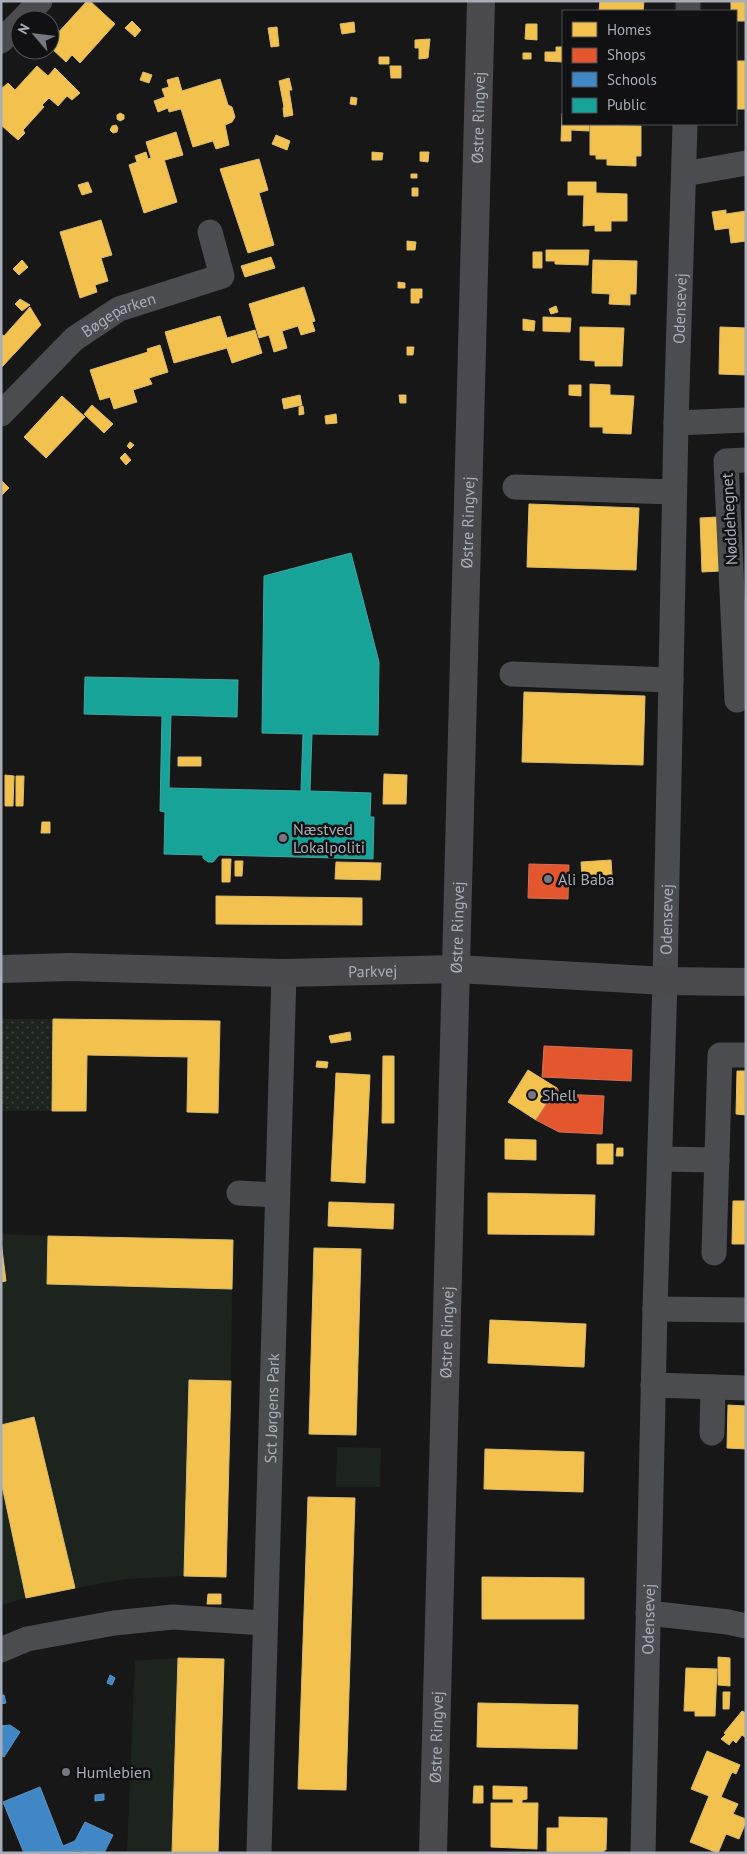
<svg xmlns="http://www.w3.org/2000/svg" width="747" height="1854" font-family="'PT Sans',sans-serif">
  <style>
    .grass { fill: url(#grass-dots) }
    .park { fill: #1d241e }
    .homes { fill: #f2c14e; stroke: #dcbb6e }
    .shops { fill: #e4572e; stroke: #d27157 }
    .schools { fill: #3f88c5; stroke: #5e93c1 }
    .public { fill: #17a398; stroke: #42a6a2 }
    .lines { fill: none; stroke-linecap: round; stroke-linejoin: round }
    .street { stroke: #4b4c50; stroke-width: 25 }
    .secondary { stroke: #4a4a4e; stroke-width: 28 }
    .poi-dot { fill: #757880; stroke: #111113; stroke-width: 2 }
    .labels { text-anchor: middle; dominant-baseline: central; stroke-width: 5; stroke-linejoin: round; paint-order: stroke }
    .street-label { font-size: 16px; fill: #a8adb8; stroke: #111113 }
    .poi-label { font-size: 16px; fill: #a8adb8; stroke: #111113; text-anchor: start }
  </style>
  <defs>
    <pattern id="grass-dots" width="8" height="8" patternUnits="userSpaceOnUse" patternTransform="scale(1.25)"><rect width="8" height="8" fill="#1d241e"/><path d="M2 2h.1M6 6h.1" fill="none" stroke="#3b413d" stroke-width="1.8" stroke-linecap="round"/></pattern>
  </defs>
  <rect width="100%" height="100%" fill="#171717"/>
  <path class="grass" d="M1 1019H53L52 1111H1Z"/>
  <path class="park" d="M1 1234 48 1236 47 1284 232 1289 231 1381 189 1380 184 1576 128 1579 75 1588 34 1417 1 1425V1282L6 1281Z
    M337 1447 381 1448 380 1487H336Z
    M1 1481 26 1598 1 1605Z
    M178 1658 172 1853H127L135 1661Z"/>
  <path class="homes" d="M87 1H90L115 24 80 63 72 55 66 62 50 47V38L54 34 56 35Z
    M600 1H644L643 11H599Z
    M731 1H746V21H736V11H731Z
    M132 21 141 30 135 37 125 28Z
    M354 22 355 32 342 34 340 24Z
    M526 24H537V40L525 39Z
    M277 27 279 46 271 47 268 28Z
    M430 39 428 58 419 59V48H415V40Z
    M556 47H563V62L545 61V52H556Z
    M523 53H531V59H523Z
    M379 57H389V64H379Z
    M736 61H746V109H736Z
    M37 66 48 76 55 68 80 93 72 100 67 96 58 106 49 98 42 105 44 107 23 130 25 133 18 140 1 125V89L8 83 15 90Z
    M390 66H401V78H391Z
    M143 72 152 75 149 83 140 80Z
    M178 77 182 91 220 79 228 105 232 107 235 117 232 122 225 125 229 145 216 149 213 141 193 147 181 109 169 112 168 108 158 112 154 101 165 97 162 89 169 87 167 80Z
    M289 78 292 90H289L293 115 284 117 283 108 284 107 279 81Z
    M351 97 357 98 356 105 350 104Z
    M120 113 124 115V119L120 121 117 119V115Z
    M562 113H563V124H589V131L571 130V141H561Z
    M116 125 118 128 117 132 113 133 110 130 112 126Z
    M590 125 641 126V156H636V166L607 165V159H596V155H590Z
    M176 132 183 155 165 160 164 159 177 202 144 213 129 165 137 162 135 156 146 152 148 159 151 158 146 142Z
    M276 135 290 141 287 150 272 144Z
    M372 152 383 153 382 160H372Z
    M420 152H429L428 162 420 161Z
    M259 159 268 190 259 193 274 245 248 253 220 169Z
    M411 174H417V178H411Z
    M88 182 92 192 82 195 78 185Z
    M568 182H596V193L627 194V221H611V231H595V225L583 226 584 195H568Z
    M412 188H418V196H412Z
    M726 210V214L746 211V241L731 243 729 228 715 230 712 212Z
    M101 220 112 255 101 258 108 281 95 285 97 292 80 298 60 232Z
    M407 241 416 242 415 250H407Z
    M546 250H589L588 265 555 264V261H546Z
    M533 252H542V268H533Z
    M271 257 275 268 245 277 241 266Z
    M22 260 28 267 19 275 13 269Z
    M593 260 637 261 636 294H630V305L609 304 610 294 592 293Z
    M398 282 405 283V288H398Z
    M304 287 315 321 312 322 315 331 301 335 298 326 282 331 287 348 274 352 269 335 259 338 249 304Z
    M411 289H422V298H419V303H411Z
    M20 299 30 305 22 311 15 304Z
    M556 306 558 312 551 314 549 309Z
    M30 307 41 325 1 368V334L4 336Z
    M220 316 227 338 255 330 262 353 232 363 227 348 174 363 165 332Z
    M543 317 571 318 570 332 543 331Z
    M523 319 535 321 534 331 523 330Z
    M580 327 624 328 622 366H595V361L580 360Z
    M720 327 746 328V375L719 374Z
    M160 345 168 372 149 378 152 384 133 390 137 402 114 409 110 397 100 400 90 370 148 352 147 349Z
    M407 347H414L413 355H407Z
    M590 384 610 385V395L634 396 631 434 603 433V427H590Z
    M569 385H581V396L569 395Z
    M300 395 302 405 284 409 282 399Z
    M399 395H406V403H400Z
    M62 396 85 417 46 458 24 437Z
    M92 405 113 424 104 433 84 414Z
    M303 406 304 414 299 415V407Z
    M336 414 337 423 326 424 325 416Z
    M130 442 134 445 130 449 127 446Z
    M125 453 131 460 126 465 120 458Z
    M1 480 9 488 1 496Z
    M529 504 639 508 636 570 527 567Z
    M718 517 720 571 702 572 700 518Z
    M524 692 645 696 643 765 522 762Z
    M178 757H201V766H178Z
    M384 774 407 775 406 804H383Z
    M5 775 14 776 13 806H5Z
    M16 776H24L23 806H16Z
    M42 822H50V833H41Z
    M222 859H231L230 882H222Z
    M611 860 612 875 582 877 581 862Z
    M235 861H243L242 876H235Z
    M336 862 381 863 380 880 335 879Z
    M216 896 362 898V925L216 924Z
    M53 1019 220 1021 218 1113 187 1112 188 1057 87 1055 86 1111H52Z
    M350 1032 351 1040 331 1043 329 1036Z
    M383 1056H394V1123H382Z
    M317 1061 328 1062 327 1068 316 1067Z
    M528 1070 557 1088 536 1120 508 1102Z
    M737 1071H746V1115L736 1114Z
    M336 1073 370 1075 365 1183 331 1181Z
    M505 1139 536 1140V1160L505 1159Z
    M597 1144H613V1164H597Z
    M617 1148H623V1156H616Z
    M488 1193 595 1195 594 1235 488 1234Z
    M733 1201H746V1244H732Z
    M329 1202 394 1204 393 1229 328 1226Z
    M48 1236 233 1240 232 1289 47 1284Z
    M1 1241 6 1281 1 1282Z
    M314 1248 361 1249 356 1435 309 1434Z
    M490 1320 586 1324 584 1367 488 1363Z
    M189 1380 231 1381 226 1577 184 1576Z
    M728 1405 746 1406V1449L727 1448Z
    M34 1417 75 1588 26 1598 1 1481V1425Z
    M485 1449 584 1452 583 1492 484 1489Z
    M308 1497 355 1498 346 1790 298 1789Z
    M482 1577 584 1578V1619H482Z
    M208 1594H221V1604H207Z
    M718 1657 730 1658V1686L718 1685Z
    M178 1658 224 1659 218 1853H172Z
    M686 1668 717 1669 715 1716H695V1711H684Z
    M723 1692H730L729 1709H723Z
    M478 1703 578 1705 577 1749 477 1747Z
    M742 1711 746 1713V1738L742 1735 736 1743 733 1740 729 1745 721 1739 726 1734 724 1733Z
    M707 1751 740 1765 736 1774 732 1772 721 1797 738 1804 733 1814 746 1819V1822L739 1839 726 1834 718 1853 690 1842 709 1796 691 1789Z
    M474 1786H483V1803H473Z
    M493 1786 527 1787V1799L522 1800V1803H538L537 1849 491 1847V1803H513V1799H493Z
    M559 1817 607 1818 606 1850H604V1853H547V1828H559Z"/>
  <path class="shops" d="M529 864 569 865 568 899 528 898Z
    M544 1046 632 1050 631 1081 542 1077Z
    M557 1088 560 1094 604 1096 602 1134 559 1132 536 1120Z"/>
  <path class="schools" d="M110 1675 115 1678 112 1685 107 1683Z
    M1 1695H4L6 1703 1 1704Z
    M10 1725 20 1732 4 1757 1 1755V1726Z
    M40 1787 63 1846 75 1841 85 1822 113 1835 104 1853 80 1851 24 1853 3 1802Z
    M104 1794V1800L95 1801V1795Z"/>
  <path class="public" d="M351 553 379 662 378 735 312 734 310 791 371 793 370 817H374L373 859 219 855 213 862H208L203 858V855L164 854 165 812 160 811 162 716 84 714 85 677 238 680 237 717 171 715 169 788 301 791 303 734 262 733 264 576Z"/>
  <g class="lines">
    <g class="street">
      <path d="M688 11V1"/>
      <path d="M22 20 40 1"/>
      <path d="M1 41 20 22"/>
      <path d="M684 174 746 163"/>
      <path id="s1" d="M1 414 74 339 119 309 222 276 210 232"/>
      <path d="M676 423 746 420"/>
      <path d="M515 487 674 492"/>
      <path d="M512 674 671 680"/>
      <path d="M737 700 726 461 746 460"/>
      <path d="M660 1159 717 1160"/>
      <path d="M239 1193 277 1195"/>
      <path d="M714 1253 720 1055H746"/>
      <path d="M655 1309 746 1310"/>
      <path d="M653 1385 746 1388"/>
      <path d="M712 1433 713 1387"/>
      <path d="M648 1613 728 1622 746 1626"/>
      <path d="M1 1650 27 1639 114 1623 173 1617 265 1623"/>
      <path id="s2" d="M259 1853 284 973"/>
      <path id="s3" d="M643 1853 655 1309 665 981 676 423 685 124"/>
    </g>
    <g class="secondary">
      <path id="s4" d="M1 969 71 967 284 973 457 969 665 981 746 982"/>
      <path id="s5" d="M433 1853 481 1"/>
    </g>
  </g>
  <g class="poi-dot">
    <circle cx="283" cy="838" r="5"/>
    <circle cx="548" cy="879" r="5"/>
    <circle cx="532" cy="1095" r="5"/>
    <circle cx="66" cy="1772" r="5"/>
  </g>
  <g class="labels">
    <g class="street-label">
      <text stroke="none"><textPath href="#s5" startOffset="1736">Østre Ringvej</textPath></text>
      <text stroke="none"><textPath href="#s3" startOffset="1545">Odensevej</textPath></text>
      <text stroke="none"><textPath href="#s1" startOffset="156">Bøgeparken</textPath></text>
      <text transform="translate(729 519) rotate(-93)">Nøddehegnet</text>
      <text stroke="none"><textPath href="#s5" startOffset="1331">Østre Ringvej</textPath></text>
      <text stroke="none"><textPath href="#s3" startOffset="934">Odensevej</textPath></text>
      <text stroke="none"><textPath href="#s5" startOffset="926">Østre Ringvej</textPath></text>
      <text stroke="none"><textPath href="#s4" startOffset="372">Parkvej</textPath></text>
      <text stroke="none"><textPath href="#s5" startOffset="521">Østre Ringvej</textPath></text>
      <text stroke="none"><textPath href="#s2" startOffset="445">Sct Jørgens Park</textPath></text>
      <text stroke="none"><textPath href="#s3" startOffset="234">Odensevej</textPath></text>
      <text stroke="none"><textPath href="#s5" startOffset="116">Østre Ringvej</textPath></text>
    </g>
    <g class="poi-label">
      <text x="293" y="829">Næstved<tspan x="293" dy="18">Lokalpoliti</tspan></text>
      <text x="558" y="879">Ali Baba</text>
      <text x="542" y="1095">Shell</text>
      <text x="76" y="1772">Humlebien</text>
    </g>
  </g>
  <rect width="747" height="1854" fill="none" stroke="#a8adb8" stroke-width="5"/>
  <rect x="562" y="10" width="175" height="115" fill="#111113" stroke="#4d4f55"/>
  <rect x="572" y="22" width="25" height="15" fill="#f2c14e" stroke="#4d4f55"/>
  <text x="607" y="35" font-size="15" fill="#a8adb8">Homes</text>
  <rect x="572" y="48" width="25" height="15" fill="#e4572e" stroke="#4d4f55"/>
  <text x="607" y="60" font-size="15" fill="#a8adb8">Shops</text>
  <rect x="572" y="72" width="25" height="15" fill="#3f88c5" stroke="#4d4f55"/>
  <text x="607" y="85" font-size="15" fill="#a8adb8">Schools</text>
  <rect x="572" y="98" width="25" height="15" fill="#17a398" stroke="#4d4f55"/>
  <text x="607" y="110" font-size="15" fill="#a8adb8">Public</text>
  <g transform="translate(35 35) rotate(298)"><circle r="24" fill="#111113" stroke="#4d4f55"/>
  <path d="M0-4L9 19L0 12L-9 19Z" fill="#757880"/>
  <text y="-8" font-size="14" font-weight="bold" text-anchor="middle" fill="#a8adb8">N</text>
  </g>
</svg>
